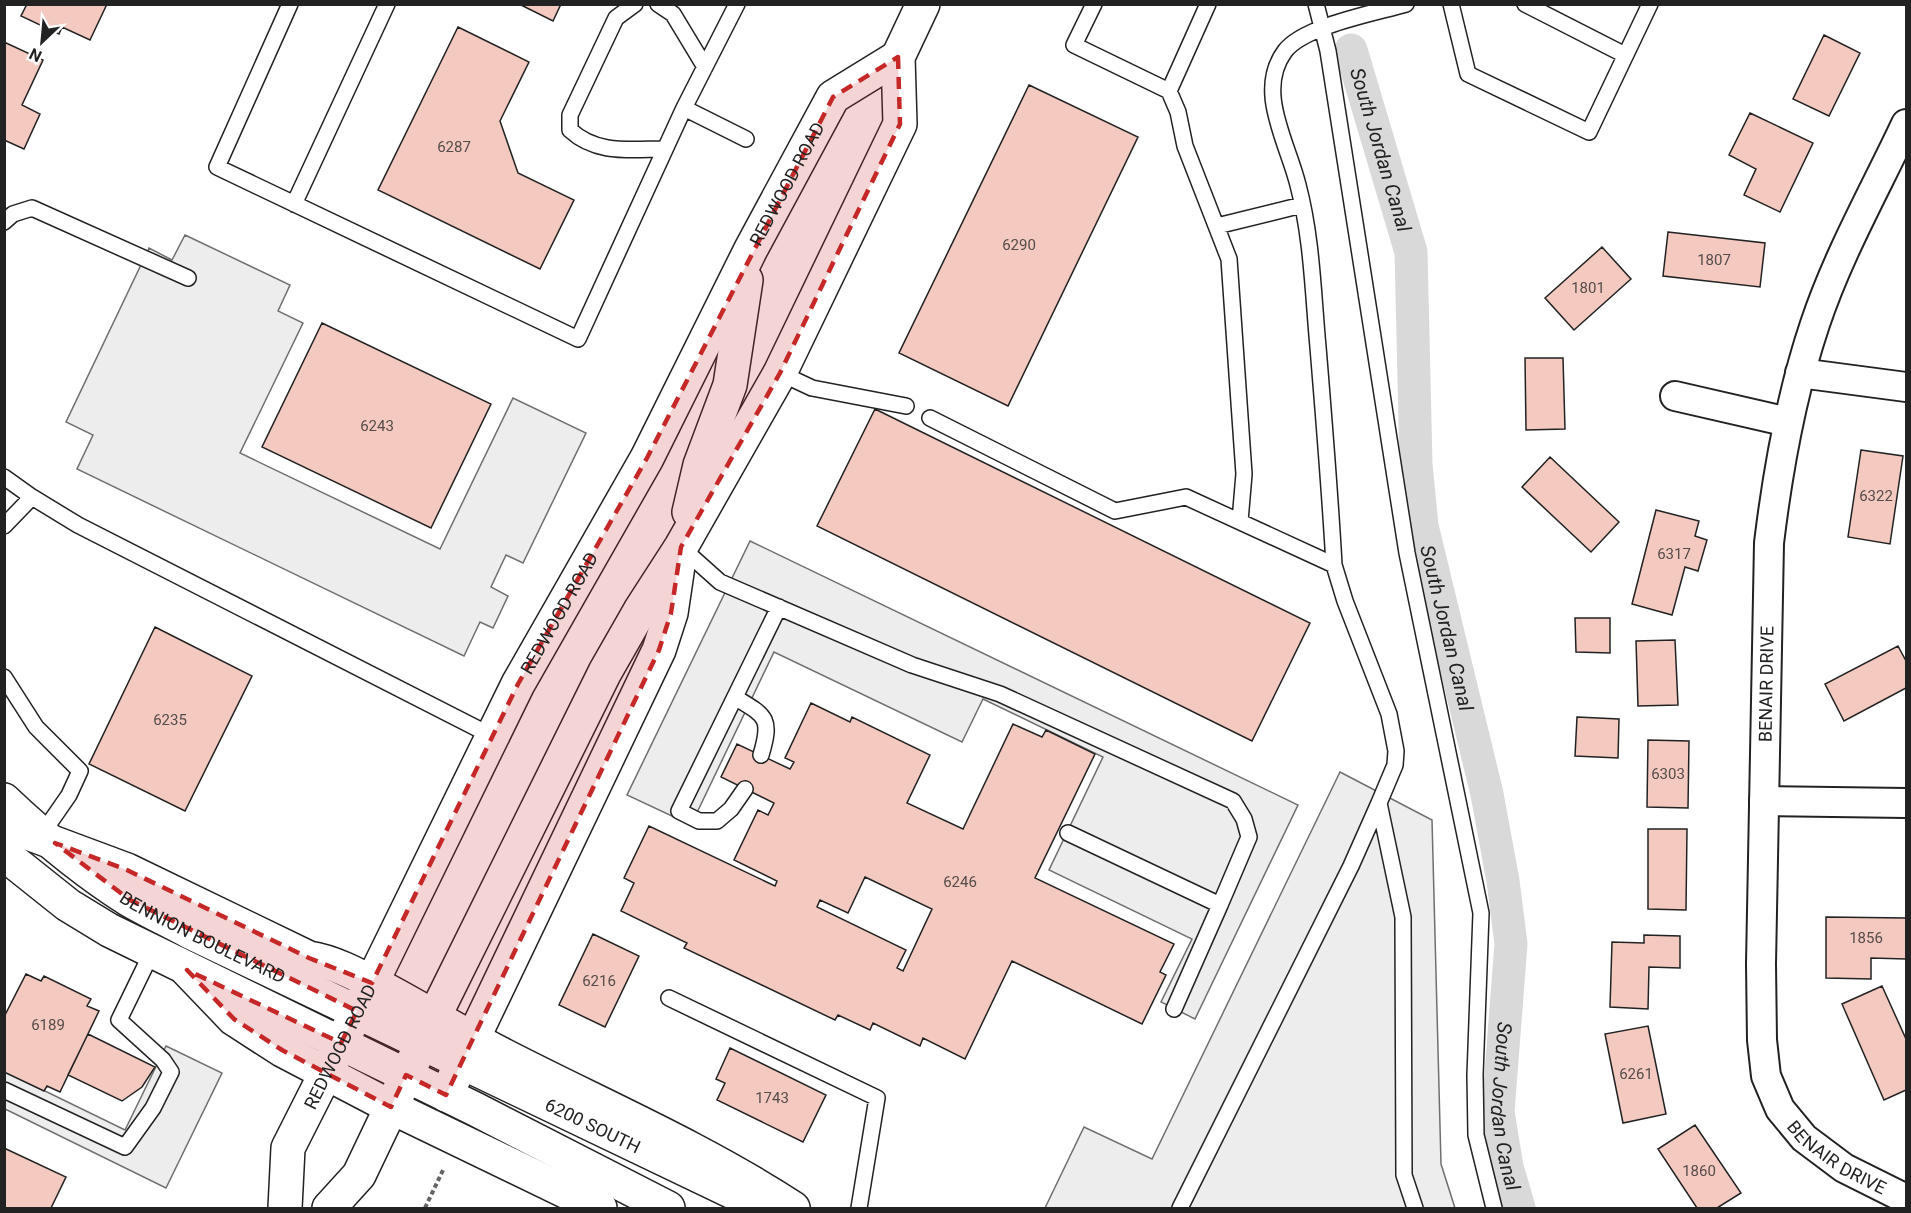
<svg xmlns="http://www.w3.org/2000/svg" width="1911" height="1213" font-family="Roboto,sans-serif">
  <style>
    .parking { fill: #ededed; stroke: #6f6f6f; stroke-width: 1.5 }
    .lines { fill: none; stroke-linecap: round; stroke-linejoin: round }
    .canal { stroke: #d9d9d9; stroke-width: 33 }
    .building { fill: #f3c9c0; stroke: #222; stroke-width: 1.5; fill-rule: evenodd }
    .lane-casing { stroke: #222; stroke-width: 18 }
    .street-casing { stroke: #222; stroke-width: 32 }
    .secondary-casing { stroke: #222; stroke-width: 36 }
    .primary-casing { stroke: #222; stroke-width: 36 }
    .path { stroke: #646464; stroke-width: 4; stroke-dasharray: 4.5 3; stroke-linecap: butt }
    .lane { stroke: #fff; stroke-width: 15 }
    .street { stroke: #fff; stroke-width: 28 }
    .secondary { stroke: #fff; stroke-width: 33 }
    .primary { stroke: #fff; stroke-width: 33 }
    .marked { fill: #c62828; fill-opacity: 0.2; stroke: #c62828; stroke-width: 4.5; stroke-dasharray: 12 8; stroke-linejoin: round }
    .labels { text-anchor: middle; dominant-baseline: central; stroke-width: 4.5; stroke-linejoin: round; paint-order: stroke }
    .number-label { font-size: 15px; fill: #564c4a }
    .street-label { font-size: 18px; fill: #222; stroke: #fff }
    .water-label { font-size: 20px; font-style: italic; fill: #222; stroke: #fff }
  </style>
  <rect width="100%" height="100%" fill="#fff"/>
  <path class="parking" d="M185 235 290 285 278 311 303 323 240 453 440 549 513 398 586 433 523 563 506 555 491 587 508 596 493 628 480 622 464 656 77 469 93 435 66 422 149 248 172 260Z
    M750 541 1298 805 1195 1019 1161 1002 1192 939 1049 870 1103 757 983 699 962 742 774 652 691 825 627 795Z
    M1340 772 1432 820 1441 1164 1455 1208H1045L1084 1127 1152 1159Z
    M166 1046 222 1073 166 1188 5 1109 4 1071 125 1130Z"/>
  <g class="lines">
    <path class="canal" id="s1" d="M1351 50 1411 252 1416 464 1422 526 1487 794 1503 881 1511 944 1498 1112 1507 1167 1519 1208"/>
  </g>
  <path class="building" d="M27 4H107L90 40 62 27 59 34 21 16Z
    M519 4H561L553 21Z
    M458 27 529 62 500 121 518 173 574 200 540 269 378 190Z
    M1824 35 1860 53 1829 116 1793 99Z
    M4 42 43 60 22 105 40 114 24 149 4 140Z
    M1029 85 1138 137 1008 406 899 353Z
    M1750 113 1813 143 1780 212 1744 195 1756 169 1729 155Z
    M1668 232 1765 243 1760 287 1663 276Z
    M1602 247 1631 279 1574 330 1545 298Z
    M322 323 491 404 431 528 262 447Z
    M1525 358H1563L1565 429 1526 430Z
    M875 409 1310 623 1252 741 817 526Z
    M1861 450 1903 456 1890 544 1848 537Z
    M1550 457 1619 522 1591 552 1522 487Z
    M1656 510 1699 521 1695 536 1707 540 1698 571 1685 567 1672 615 1632 604Z
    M1575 618H1610V653L1576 652Z
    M155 627 252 676 185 811 89 764Z
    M1675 640 1678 705 1638 706 1636 641Z
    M1898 646 1906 661V688L1844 721 1825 684Z
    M811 703 850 722 852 717 930 755 907 803 963 829 1013 724 1042 737 1046 730 1095 754 1035 878 1174 944 1160 972 1166 975 1142 1024 1012 961 965 1059 923 1038 920 1046 873 1023 870 1030 838 1015 835 1020 684 948 687 943 621 911 634 883 624 878 649 826 775 886 777 881 734 860 758 810 768 815 774 803 721 777 737 744 790 769 794 762 785 758ZM865 877 932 909 903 971 897 968 906 950 817 907 820 900 848 913Z
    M1577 717 1619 719 1618 758 1575 756Z
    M1648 740 1689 741 1688 808 1647 807Z
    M1648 829H1687L1686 910 1648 909Z
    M1826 917 1906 918V959L1871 958V979L1826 978Z
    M593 934 639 956 605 1027 559 1005Z
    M1644 935 1680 936V968L1649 967 1648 1009 1610 1007 1612 942 1644 943Z
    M26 974 41 981 44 976 91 999 87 1006 99 1011 60 1092 47 1086 44 1091 4 1072V1017Z
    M1882 986 1906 1039V1090L1884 1100 1842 1004Z
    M1648 1026 1666 1114 1623 1123 1605 1034Z
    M88 1034 155 1067 142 1087 122 1101 68 1075Z
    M730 1048 826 1095 803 1142 717 1100 725 1083 716 1079Z
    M1695 1125 1741 1193 1717 1208H1697L1658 1149Z
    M4 1148 66 1177 51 1208H4Z"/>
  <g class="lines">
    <g class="lane-casing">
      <path id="lane" d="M290 4 217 167 578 339 684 108 737 4
        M635 4 616 18 570 115V130C597 155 631 149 665 149
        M658 4 673 14 705 67
        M1094 4 1074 45 1169 91 1208 4
        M1316 4 1328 51 1407 553 1481 913 1475 1075 1476 1135 1494 1208
        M1406 4C1375 13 1304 26 1285 51 1255 91 1288 143 1298 185 1312 238 1313 293 1318 347 1324 420 1330 492 1334 565L1345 601 1389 714 1396 751 1395 765 1379 803 1403 917 1404 1175 1415 1208
        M1451 4 1468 74 1589 132 1650 4
        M1525 4 1625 55
        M1169 91 1178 112 1185 146 1229 259 1244 474 1240 521
        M684 108 746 139
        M294 204 387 4
        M4 222 13 214 32 208 188 278
        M1217 226 1302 205
        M780 373 812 388 906 406
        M930 418 1115 511 1186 497 1334 565
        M4 477 32 497
        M4 526 32 497 78 525 492 736
        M682 548 720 582 912 665 1000 694 1233 801 1244 819 1249 837 1220 905 1068 833
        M4 677 36 727 80 771 69 795 42 834
        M736 698C766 716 772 718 761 755
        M745 789 731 809 717 821H699L679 811 779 607
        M669 998 877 1098 859 1208
        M1174 1009 1220 905
        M4 1090 125 1147 153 1108 171 1072 163 1060 119 1020 152 952
        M1180 1208 1351 866 1379 803"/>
    </g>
    <g class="street-casing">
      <g id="street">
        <path id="s2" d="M1906 124C1875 190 1838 255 1815 324 1791 395 1778 469 1769 543L1761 964 1762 1040 1766 1076 1780 1109 1804 1138 1844 1168 1906 1199"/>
        <path d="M1800 373 1906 387"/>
        <path d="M1675 396 1788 422"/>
        <path d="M1764 801 1906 803"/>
      </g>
    </g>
    <g class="secondary-casing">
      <g id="secondary">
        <path id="s3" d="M4 800C42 836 84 871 128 899 148 911 170 921 190 932L766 1208"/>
        <path d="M4 854 68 905 109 930 475 1109 668 1208"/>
      </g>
    </g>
    <g class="primary-casing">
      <g id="primary">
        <path d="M689 512 700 465 730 385 746 280"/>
        <path d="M4 822 25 832 127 870 309 958C336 962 363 978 388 991 427 1012 464 1035 503 1055 600 1105 701 1148 793 1208"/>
        <path d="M187 970 234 1019 282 1050 391 1107 600 1208"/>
        <path d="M446 1095 659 650 671 613 679 559"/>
        <path id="s4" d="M285 1208 288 1148 379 968 518 684 647 458 751 249 833 97 898 57"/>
        <path d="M329 1208 359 1175 442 1001 605 672 641 609 681 547 780 373 900 124 898 57 923 4"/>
      </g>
    </g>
    <path class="path" d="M425 1208 444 1168"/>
    <use href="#lane" class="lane"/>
    <use href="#street" class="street"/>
    <use href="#secondary" class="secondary"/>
    <use href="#primary" class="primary"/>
  </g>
  <path class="marked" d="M898 57 900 124 780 373 681 547 671 613 659 650 446 1095 406 1075 391 1107 282 1050 234 1019 187 970 341 1043 357 1011 130 900 55 843 127 870 309 958 372 983 518 684 647 458 833 97Z"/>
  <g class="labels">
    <g class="number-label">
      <text x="454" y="147">6287</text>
      <text x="1019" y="245">6290</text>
      <text x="1714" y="260">1807</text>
      <text x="1588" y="288">1801</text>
      <text x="377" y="426">6243</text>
      <text x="1876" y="496">6322</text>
      <text x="1674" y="554">6317</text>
      <text x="170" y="720">6235</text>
      <text x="1668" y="774">6303</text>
      <text x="960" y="882">6246</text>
      <text x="1866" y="938">1856</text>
      <text x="599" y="981">6216</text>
      <text x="48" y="1025">6189</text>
      <text x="1636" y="1074">6261</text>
      <text x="772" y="1098">1743</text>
      <text x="1699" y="1171">1860</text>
    </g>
    <g class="street-label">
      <text stroke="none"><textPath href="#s4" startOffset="1146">REDWOOD ROAD</textPath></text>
      <text stroke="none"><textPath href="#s4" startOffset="660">REDWOOD ROAD</textPath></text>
      <text transform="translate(1766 684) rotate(-89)">BENAIR DRIVE</text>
      <text stroke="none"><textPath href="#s3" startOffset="243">BENNION BOULEVARD</textPath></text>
      <text stroke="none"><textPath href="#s4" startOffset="174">REDWOOD ROAD</textPath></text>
      <text stroke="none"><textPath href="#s3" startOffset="676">6200 SOUTH</textPath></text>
      <text stroke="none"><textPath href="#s2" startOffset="1089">BENAIR DRIVE</textPath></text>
    </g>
    <g class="water-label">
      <text stroke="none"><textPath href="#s1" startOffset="104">South Jordan Canal</textPath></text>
      <text stroke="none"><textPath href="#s1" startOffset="590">South Jordan Canal</textPath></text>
      <text stroke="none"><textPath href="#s1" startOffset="1076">South Jordan Canal</textPath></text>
    </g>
  </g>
  <rect width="1911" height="1213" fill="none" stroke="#222222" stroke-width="12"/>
  <g transform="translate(42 42) rotate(206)" stroke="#ffffff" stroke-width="4.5" paint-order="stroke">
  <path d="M0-4.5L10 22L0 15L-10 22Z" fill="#222222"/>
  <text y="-9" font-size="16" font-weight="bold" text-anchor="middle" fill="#222222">N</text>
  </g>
</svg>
